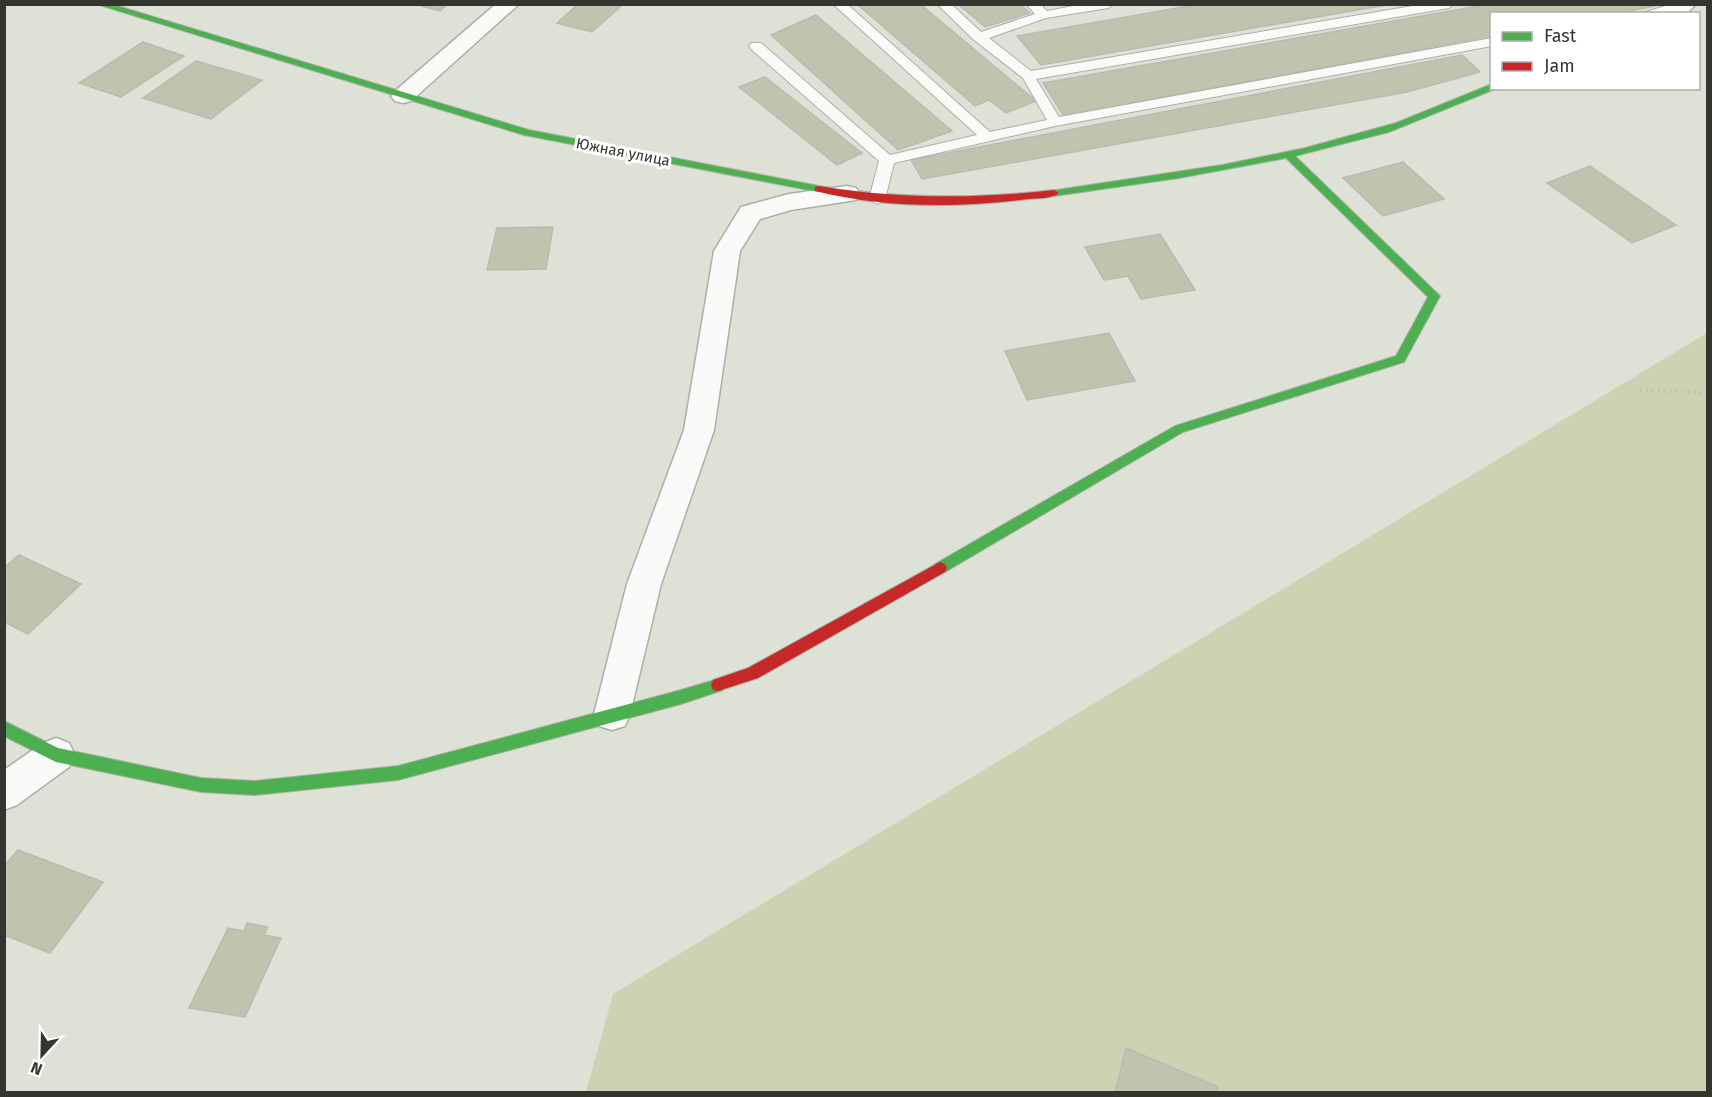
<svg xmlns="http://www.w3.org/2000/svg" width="1712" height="1097" font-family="'Fira Sans',sans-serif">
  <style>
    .green { fill: #cbd3b3 }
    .building { fill: #bfc4af; stroke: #b9bab2; stroke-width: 1.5 }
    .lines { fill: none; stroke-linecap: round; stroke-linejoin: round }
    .lane-casing { stroke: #acafa6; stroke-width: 2 }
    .street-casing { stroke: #acafa6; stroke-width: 3 }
    .fast-casing { stroke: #acafa6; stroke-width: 2 }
    .jam-casing { stroke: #acafa6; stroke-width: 2 }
    .path { stroke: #bec0bb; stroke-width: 4; stroke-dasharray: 1.5 4.5; stroke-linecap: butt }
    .lane { fill: #fafaf9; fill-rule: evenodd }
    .street { fill: #fafaf9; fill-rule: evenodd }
    .fast { fill: #4caf50; fill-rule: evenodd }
    .jam { fill: #c62828; fill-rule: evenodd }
    .labels { text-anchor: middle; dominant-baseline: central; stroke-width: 6; stroke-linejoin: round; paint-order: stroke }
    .far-street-label { font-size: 15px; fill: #33362e; stroke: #fff }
  </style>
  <rect width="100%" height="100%" fill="#dee1d6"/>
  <path class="green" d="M1707 333V1092H586L613 994Z"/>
  <path class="building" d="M424 4H448L440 11 422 6Z
    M578 4H612L620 7 592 32 557 23Z
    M857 4H920L1036 101 1006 113 989 100 975 106Z
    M958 4H1019L1030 13 985 27Z
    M1200 4H1392L1041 65 1017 36Z
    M1490 4H1664L1616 14H1492V36L1064 116 1043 83Z
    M816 15 952 131 898 150 771 35Z
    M143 42 184 56 121 97 79 83Z
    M1462 55 1480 72 1407 92 922 179 911 160Z
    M196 61 262 80 211 119 143 98Z
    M765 77 862 153 837 165 739 87Z
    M1403 162 1444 199 1383 216 1343 178Z
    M1590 166 1676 225 1632 243 1547 183Z
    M553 227 546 269 487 270 497 228Z
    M1160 234 1195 290 1141 299 1128 276 1104 280 1085 247Z
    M1109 333 1135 381 1027 400 1005 351Z
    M19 555 81 584 28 634 4 622V568Z
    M18 850 103 882 50 953 4 935V866Z
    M247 923 268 927 264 935 281 938 245 1017 189 1008 228 928 244 931Z
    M1126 1048 1218 1087 1217 1092H1115Z"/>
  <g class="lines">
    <g class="lane-casing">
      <path id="lane" d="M833 4H847L990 132 1047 120 1023 78 974 40 937 4H951L981 32 1035 14 1026 4H1040L1047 11 1083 4H1114L1108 8 1046 18 989 38 1031 71 1424 4H1455L1449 8 1036 79 1059 117 1492 38V46L1055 126 894 163 885 199 877 204 869 199 879 161 751 49 749 46 751 43H761L890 155 977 135Z
        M1672 4 1689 6 1687 9 1666 14H1639Z"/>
    </g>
    <g class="street-casing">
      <path id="street" d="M496 4H519L411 101 403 103 395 101 391 96 395 91Z
        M1671 4H1696L1686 14H1661Z
        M847 186 856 188 860 194 856 200 791 210 760 219 740 251 714 430 661 584 630 714 625 726 612 730 599 726 594 714 627 584 684 430 714 251 741 207 789 194Z
        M56 738 69 743 75 755 69 767 17 805 4 810V770L43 743Z"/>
    </g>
    <g class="fast-casing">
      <path id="fast" d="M96 4H111L529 130 819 186 824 189 819 192 524 135Z
        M1492 84V88L1495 89 1389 132 1295 156 1440 296 1404 362 1183 432 945 572H935L933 568 935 564 1175 426 1396 356 1428 297 1286 158 1179 178 1054 196 1050 195V191L1222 165 1305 148 1396 123Z
        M718 679 723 680 725 685 723 690 681 704 398 780 255 795 201 792 56 762 4 736V721L58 748 201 778 255 781 398 766 681 690Z"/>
    </g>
    <g class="jam-casing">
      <path id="jam" d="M819 186C898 199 975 199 1054 190L1059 193C1052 199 1038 198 1028 199 959 208 883 208 815 191V187Z
        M940 562 945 564 947 568 945 572 758 678 718 691 713 690 711 685 713 680 748 668Z"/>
    </g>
    <path class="path" d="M1640 390 1708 393"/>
    <use href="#lane" class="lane"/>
    <use href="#street" class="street"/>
    <use href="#fast" class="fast"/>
    <use href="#jam" class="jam"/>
  </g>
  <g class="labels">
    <g class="far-street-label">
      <text transform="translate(623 152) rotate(11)">Южная улица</text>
    </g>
  </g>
  <rect width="1712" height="1097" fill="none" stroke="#33362e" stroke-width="12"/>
  <rect x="1490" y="12" width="210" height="78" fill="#ffffff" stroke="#adafab" stroke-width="1.5"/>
  <rect x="1502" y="32" width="30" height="9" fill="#4caf50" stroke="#adafab" stroke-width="1.5"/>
  <text x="1544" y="42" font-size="18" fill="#33362e">Fast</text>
  <rect x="1502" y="62" width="30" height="9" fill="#c62828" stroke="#adafab" stroke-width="1.5"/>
  <text x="1544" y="72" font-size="18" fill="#33362e">Jam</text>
  <g transform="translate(42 1055) rotate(202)" stroke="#ffffff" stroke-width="4.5" paint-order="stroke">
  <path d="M0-4.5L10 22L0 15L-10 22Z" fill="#33362e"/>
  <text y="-9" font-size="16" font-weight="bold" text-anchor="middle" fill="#33362e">N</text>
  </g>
</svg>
